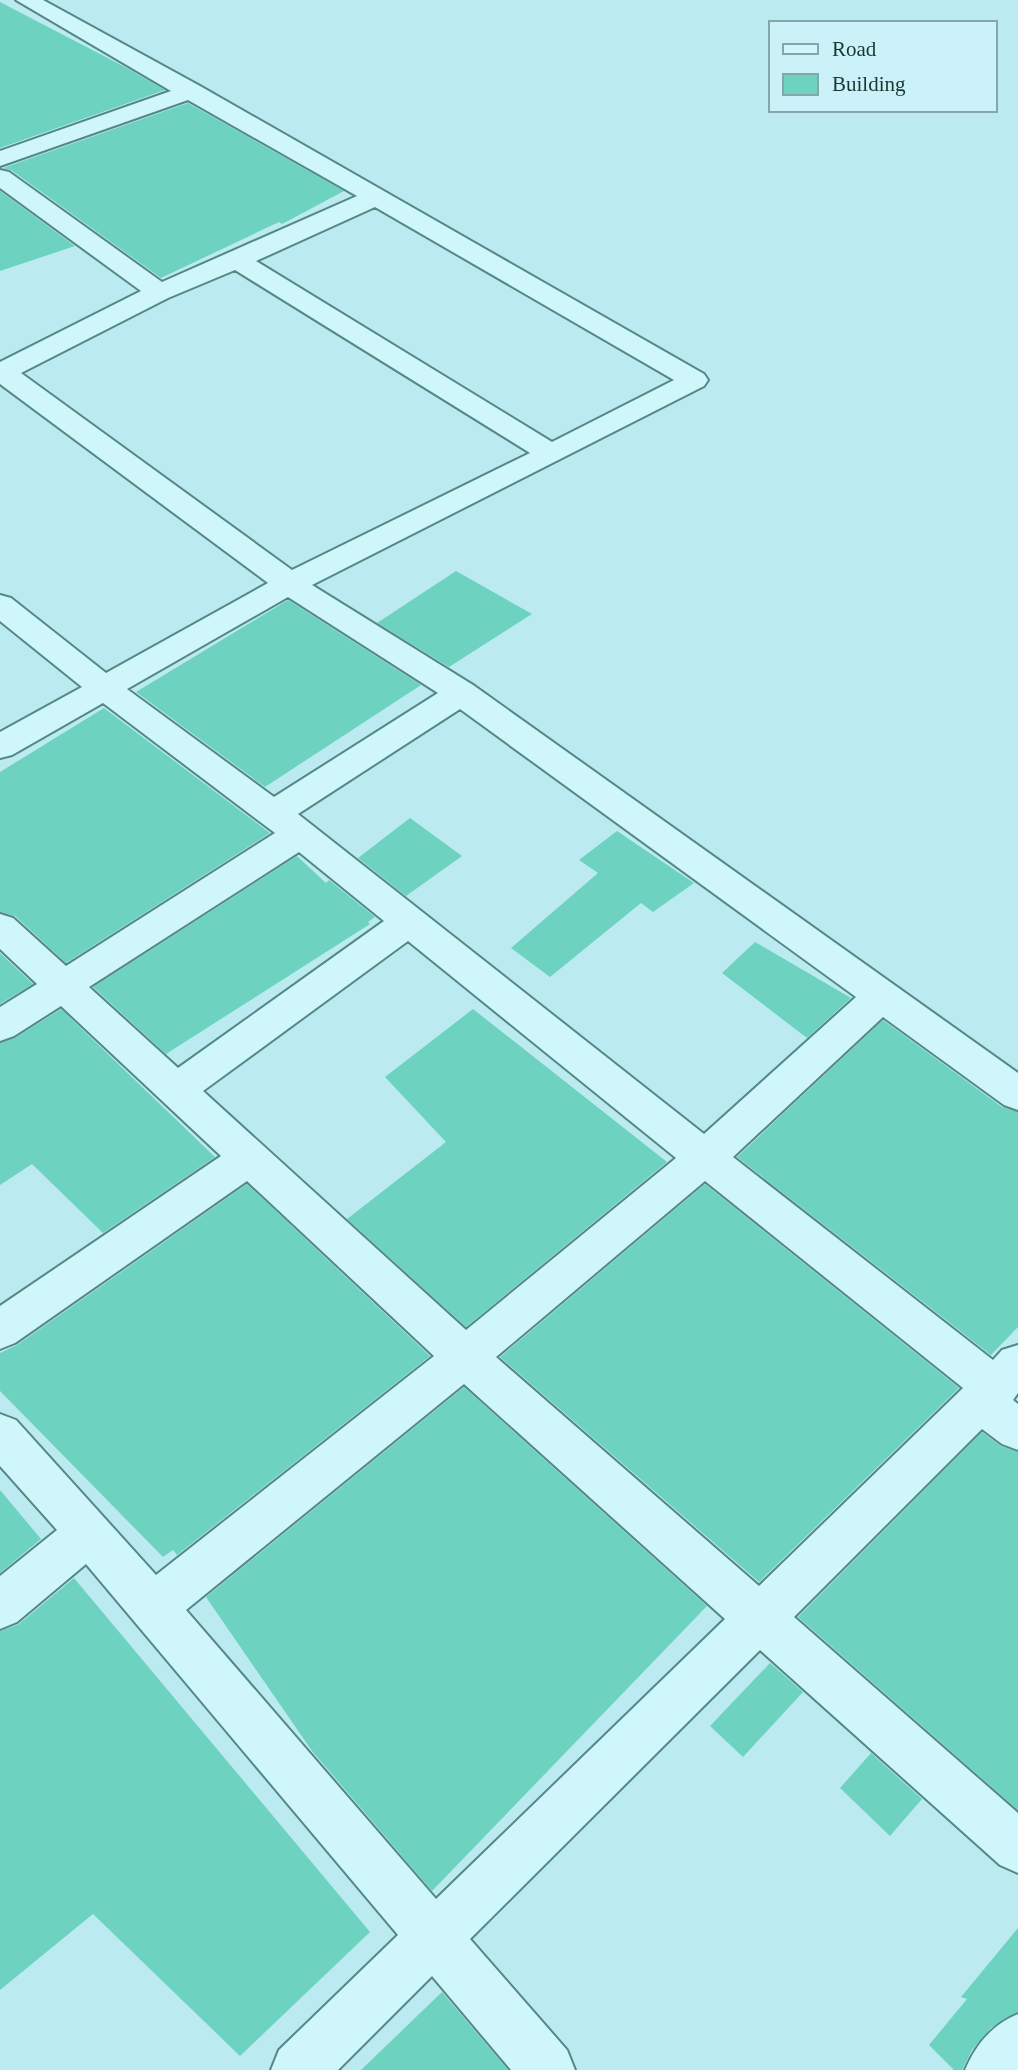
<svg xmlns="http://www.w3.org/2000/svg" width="1018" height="2070" font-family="Georgia,serif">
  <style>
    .building { fill: #6ed2c0 }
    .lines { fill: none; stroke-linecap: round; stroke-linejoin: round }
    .street-casing { stroke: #548885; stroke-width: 4 }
    .street { fill: #cef6fb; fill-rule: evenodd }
  </style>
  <rect width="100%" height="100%" fill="#bbebf0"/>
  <path class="building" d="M0 2 125 67 165 90 0 148Z
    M188 103 344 191 282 224 279 222 161 278 11 170 3 168Z
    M0 191 75 246 0 271Z
    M456 571 532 614 449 667 377 623Z
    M288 600 421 685 265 787 136 692Z
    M104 708 270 833 66 963 15 916 0 912V772Z
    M410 818 462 856 406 896 358 858Z
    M617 831 694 883 653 912 641 903 550 977 511 948 598 873 579 860Z
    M297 856 326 883 329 880 375 917 368 922 370 924 166 1054 93 987Z
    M755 942 851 998 807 1038 722 973Z
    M0 953 33 984 0 1004Z
    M61 1009 215 1157 103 1233 32 1164 0 1185V1043L15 1038Z
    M473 1009 667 1162 466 1327 347 1219 446 1142 385 1077Z
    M883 1020 1002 1107 1018 1112V1327L991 1355 737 1157Z
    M247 1184 430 1356 177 1555 173 1550 163 1557 0 1391V1353L17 1345Z
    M705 1184 959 1388 759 1582 500 1357Z
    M464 1387 707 1606 432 1891 312 1751 206 1597Z
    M982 1432 1001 1446 1018 1452V1810L798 1617Z
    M0 1490 41 1539 0 1573Z
    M74 1578 370 1932 240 2056 93 1914 0 1990V1631L19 1624Z
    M770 1663 803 1692 743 1757 710 1726Z
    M871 1753 922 1799 890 1836 840 1788Z
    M1018 1928V2012L991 2028 972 2050 962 2070H954L929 2045 967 1999 961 1997Z
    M442 1992 508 2070H361Z"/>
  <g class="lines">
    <g class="street-casing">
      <path id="street" d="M16 0H43L200 86 704 374 708 380 704 386 312 585 473 685 1018 1073V1110L1004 1105 883 1017 733 1157 993 1360 1002 1350 1018 1345V1393L1013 1400 1018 1404V1450L1002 1444 982 1429 794 1617 1018 1813V1873L1000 1865 760 1650 470 1939 567 2050 575 2070H511L432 1976 338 2070H271L279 2050 398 1935 86 1564 17 1622 0 1629V1576L57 1530 0 1466V1414L16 1420 156 1575 434 1356 247 1181 15 1343 0 1349V1306L221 1156 61 1006 14 1036 0 1041V1007L37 984 0 949V914L13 918 66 966 275 833 103 703 12 755 0 758V732L82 687 0 621V595L11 598 106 673 268 583 0 384V362L141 291 0 188V170L9 172 162 282 357 196 188 100 0 166V151L171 91ZM375 207 674 380 552 442 256 261ZM235 270 530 453 292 570 21 373 168 298ZM288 597 438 693 274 797 127 689ZM460 709 856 997 704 1134 298 814ZM299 852 384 921 178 1068 89 987ZM408 941 676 1158 466 1330 203 1091ZM705 1181 963 1388 759 1586 496 1357ZM464 1384 725 1619 436 1899 186 1610Z
        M1018 2014V2070H965C976 2044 992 2025 1018 2014Z"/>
    </g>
    <use href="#street" class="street"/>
  </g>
  <rect x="769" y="21" width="228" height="91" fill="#cbf2f8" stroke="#84a7a9" stroke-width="2"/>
  <rect x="783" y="44" width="35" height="10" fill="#cef6fb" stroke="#84a7a9" stroke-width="2"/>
  <text x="832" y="56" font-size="21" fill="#1a3633">Road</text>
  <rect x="783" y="74" width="35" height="21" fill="#6ed2c0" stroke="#84a7a9" stroke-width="2"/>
  <text x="832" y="91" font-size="21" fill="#1a3633">Building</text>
</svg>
